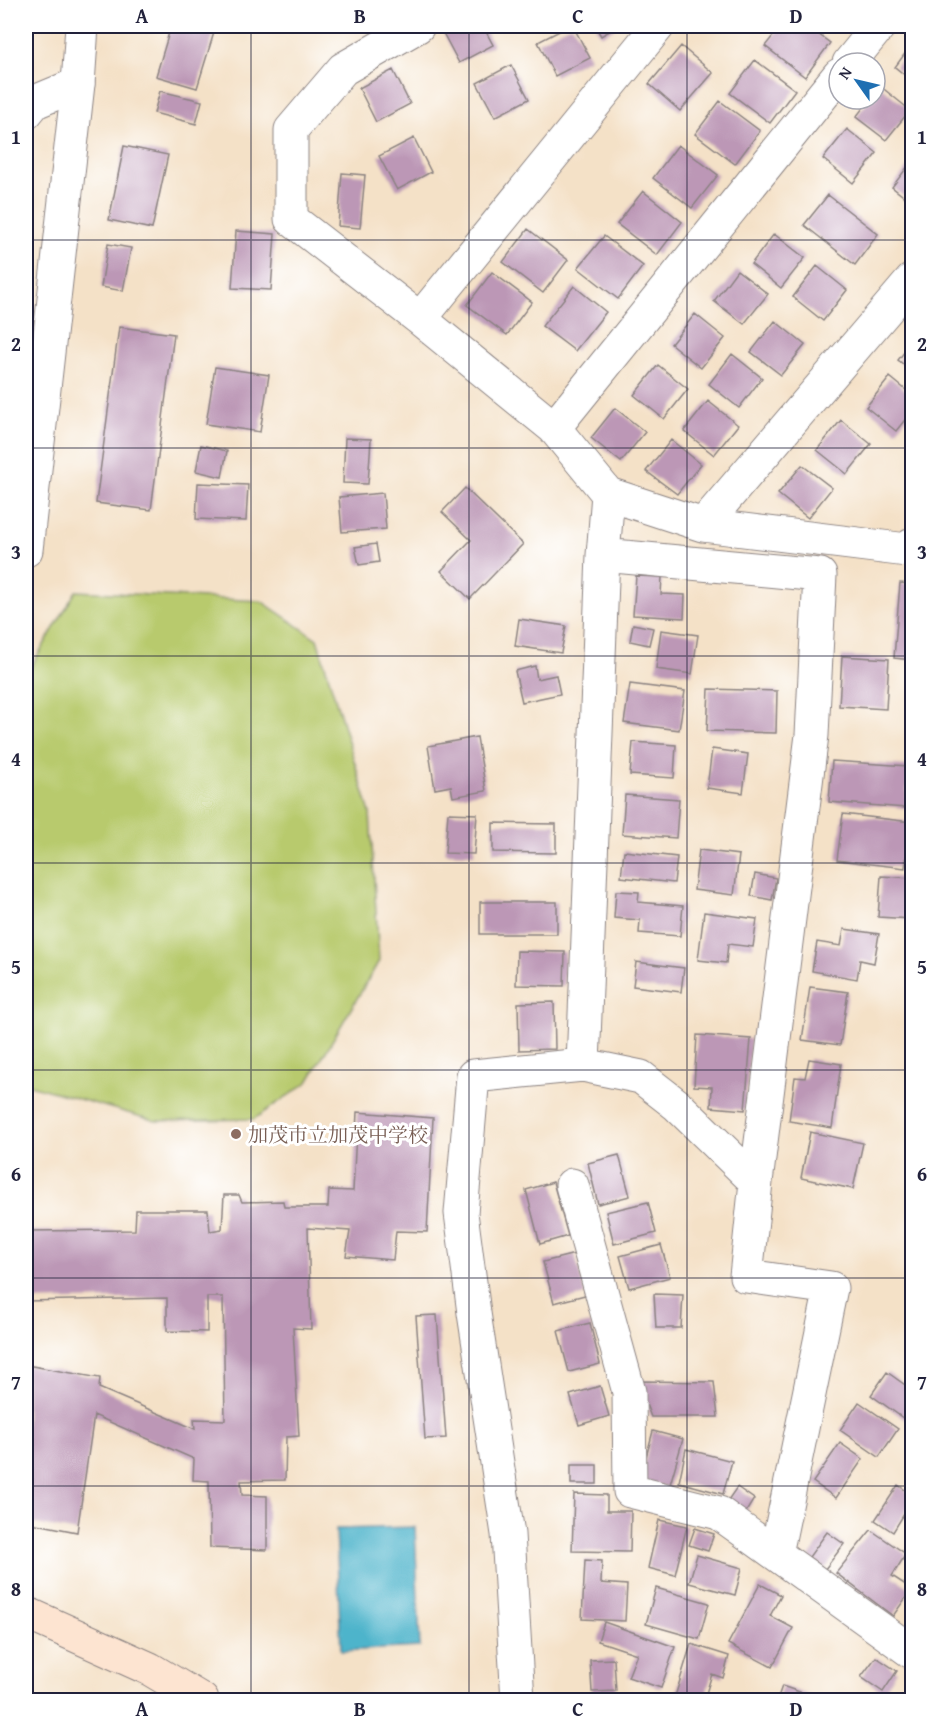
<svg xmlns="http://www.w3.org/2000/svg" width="938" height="1726" font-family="'Gentium Book Plus','Noto Serif JP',serif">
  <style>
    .green { fill: #b8ca6d; stroke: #6d7654; stroke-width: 1.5 }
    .water { fill: #4db4cb; stroke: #386b83; stroke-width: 1.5 }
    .building { fill: #bc97b6 }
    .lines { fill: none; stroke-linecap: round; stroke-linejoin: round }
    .minor-casing { stroke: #8b8281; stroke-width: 35 }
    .tertiary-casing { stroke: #8b8281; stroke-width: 35 }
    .secondary-casing { stroke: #8b8281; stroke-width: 35 }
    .minor { stroke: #fff; stroke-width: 33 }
    .tertiary { stroke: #fff; stroke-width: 33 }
    .secondary { stroke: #fde4d1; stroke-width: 33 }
    .grid { fill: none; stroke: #22223b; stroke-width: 1.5; stroke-opacity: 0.55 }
    .education-dot { fill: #8d6e63; stroke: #fff; stroke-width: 2 }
    .labels { text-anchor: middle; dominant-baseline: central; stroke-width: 6; stroke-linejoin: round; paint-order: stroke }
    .education-label { font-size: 20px; fill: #785e54; stroke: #fff; text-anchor: start }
    .neatline { fill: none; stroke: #22223b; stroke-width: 2 }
    .grid-label { font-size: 20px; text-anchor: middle; font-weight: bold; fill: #22223b }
  </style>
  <rect width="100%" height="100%" fill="#fff"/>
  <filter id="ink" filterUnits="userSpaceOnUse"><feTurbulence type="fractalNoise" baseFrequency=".0167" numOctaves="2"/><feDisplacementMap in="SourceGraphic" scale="12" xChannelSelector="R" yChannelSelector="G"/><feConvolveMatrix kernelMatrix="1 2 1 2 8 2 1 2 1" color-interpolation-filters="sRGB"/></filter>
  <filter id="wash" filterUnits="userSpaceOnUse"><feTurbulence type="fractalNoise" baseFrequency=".008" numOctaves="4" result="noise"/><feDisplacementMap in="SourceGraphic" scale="24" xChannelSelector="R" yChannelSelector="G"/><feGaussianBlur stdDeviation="1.35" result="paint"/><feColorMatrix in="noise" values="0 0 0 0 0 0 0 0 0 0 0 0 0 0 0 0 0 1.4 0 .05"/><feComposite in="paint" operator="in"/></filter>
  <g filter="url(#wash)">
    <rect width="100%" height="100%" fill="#f4e1c7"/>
    <path class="green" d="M76 591 261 601 317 639 370 813 379 961 308 1082 254 1119 156 1121 26 1084V675Z"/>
    <path class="water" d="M415 1527 420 1647 341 1651 336 1529Z"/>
    <g id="blocks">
      <path class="building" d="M171 26H216L197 88 156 76Z
        M447 26H483L493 45 459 63 441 29Z
        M569 26H573L590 58 555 76 538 42Z
        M595 26H618L601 36Z
        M781 26H807L830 43 805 77 765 46Z
        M912 44V81L895 67Z
        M681 46 713 73 680 111 649 84Z
        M755 60 795 90 770 123 730 93Z
        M511 65 529 99 495 117 477 83Z
        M393 70 410 104 376 122 359 88Z
        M880 86 910 110 886 140 856 117 870 99H875V92Z
        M160 91 202 101 196 124 154 113Z
        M720 101 760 131 735 164 695 134Z
        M847 129 877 153 853 183 823 159Z
        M414 138 431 172 397 190 379 156Z
        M678 145 718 175 692 208 653 178Z
        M124 146 168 155 152 229 109 220Z
        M912 161V203L892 187Z
        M342 173 365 175 360 228 338 226Z
        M643 191 682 222 657 255 617 224Z
        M828 195 878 234 855 265 804 225Z
        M528 229 568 260 543 293 503 262Z
        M236 231 275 234 271 290 232 288Z
        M774 234 805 258 781 288 751 264Z
        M604 236 643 266 618 299 578 268Z
        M108 244 131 248 123 291 101 287Z
        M817 266 847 290 823 321 793 297Z
        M737 270 768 294 744 324 714 301Z
        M492 272 532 302 507 335 467 305Z
        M574 286 606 312 575 351 542 326Z
        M695 314 725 338 701 368 671 344Z
        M775 321 805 345 781 375 751 352Z
        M119 327 174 334 151 510 96 503Z
        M912 342V371L898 360Z
        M732 354 762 378 739 408 709 384Z
        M658 365 688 389 664 419 634 395Z
        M215 367 269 375 260 432 206 424Z
        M890 377 912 395V411L896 431 866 407Z
        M708 401 738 425 714 455 684 431Z
        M615 408 645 432 621 462 591 438Z
        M841 420 871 444 847 474 817 450Z
        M345 438 371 439 368 484 343 483Z
        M671 440 701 464 677 494 646 471Z
        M201 445 227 451 222 477 196 471Z
        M802 465 832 488 808 518 778 494Z
        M198 483 248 485 246 521 196 519Z
        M465 488 523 544 470 599 441 571 471 540 442 512Z
        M383 493 386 529 342 532 339 497Z
        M376 544 379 562 359 565 355 547Z
        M636 576 662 577 661 594 685 595 684 618 633 615Z
        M900 583 912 584V660L894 658Z
        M519 619 566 626 561 653 515 646Z
        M633 624 653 628 649 645 630 641Z
        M661 630 698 635 692 674 656 669Z
        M842 656 889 659 886 709 839 706Z
        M535 666 537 679 556 675 560 694 522 702 515 671Z
        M630 684 685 691 679 730 624 723Z
        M709 689 777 691 776 733 707 731Z
        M477 737 486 791 453 797 451 786 435 789 428 746Z
        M633 742 676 745 674 778 630 775Z
        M712 749 748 754 743 793 707 788Z
        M832 761 908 766 906 808 829 802Z
        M625 795 679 799 676 838 622 834Z
        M448 813 477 814 474 854 445 853Z
        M843 814 911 822 905 868 837 860Z
        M493 823 556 824V853L493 852Z
        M699 850 739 855 734 895 694 890Z
        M624 851 677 857 674 883 621 877Z
        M755 874 776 878 772 900 751 896Z
        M881 876 912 878V919L878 917Z
        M616 891 639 892 638 902 683 906 680 936 639 933 640 920 614 918Z
        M480 902H557V934H480Z
        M704 912 757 919 753 947 728 944 726 963 698 960Z
        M844 929 879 934 874 963 860 960 857 979 812 971 817 942 841 946Z
        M517 951 565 952 564 986 516 985Z
        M636 962 684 968 681 992 633 986Z
        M810 987 848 992 840 1045 802 1040Z
        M554 1002 555 1049 519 1050 518 1003Z
        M697 1035 751 1039 745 1110 711 1107 712 1087 694 1086Z
        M809 1059 841 1064 832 1128 789 1121 795 1077 805 1078Z
        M357 1112 433 1118 427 1232 396 1231 393 1260 346 1256 350 1231 308 1228 311 1329 293 1328 299 1436 286 1437 285 1480 241 1481 242 1495 267 1496V1550L210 1548 209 1481 193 1480 194 1459 94 1415 77 1532 26 1522V1365L100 1378 99 1388 195 1429 194 1419 225 1420 223 1297H207V1332L167 1331V1298L26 1301V1231L135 1230 136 1210H208L210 1231 222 1229 224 1195H239L242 1202 283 1201 284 1207H328L329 1190 353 1191Z
        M810 1132 863 1143 853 1189 801 1178Z
        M619 1155 630 1196 598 1204 588 1163Z
        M553 1182 568 1236 540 1244 526 1190Z
        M648 1202 656 1233 614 1244 606 1212Z
        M661 1245 670 1277 629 1288 620 1256Z
        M575 1254 585 1295 554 1303 543 1262Z
        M654 1294 683 1295 681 1328H656Z
        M437 1315 446 1438 425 1439 416 1316Z
        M590 1323 600 1364 569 1372 558 1331Z
        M887 1372 912 1390V1414L907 1421 871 1395Z
        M637 1381 714 1382 718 1417H651Z
        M600 1386 609 1416 579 1425 570 1395Z
        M859 1402 898 1429 879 1457 840 1430Z
        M653 1431 683 1439 669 1488 640 1480Z
        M840 1443 863 1459 836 1498 813 1482Z
        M686 1449 732 1461 723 1494 679 1482Z
        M571 1465H597V1484H571Z
        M898 1485 912 1495V1501L893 1532 875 1520Z
        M737 1487 754 1499 746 1512 728 1500Z
        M574 1494 607 1495V1511H631L630 1552 572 1551Z
        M659 1520 687 1526 675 1575 648 1568Z
        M695 1528 714 1534 708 1551 689 1545Z
        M871 1530 906 1554 892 1576 912 1589 893 1616 836 1573Z
        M827 1532 844 1544 825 1569 809 1557Z
        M697 1555 742 1568 735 1595 689 1583Z
        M585 1560 602 1561 601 1583 627 1585 625 1621 582 1619Z
        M760 1584 781 1595 770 1616 793 1628 772 1667 728 1644Z
        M656 1588 709 1603 699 1639 646 1624Z
        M604 1622 675 1647 661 1688 628 1677 637 1654 598 1641Z
        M691 1644 729 1656 723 1678 712 1674 704 1700H674Z
        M876 1657 897 1671 883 1692 861 1677Z
        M614 1659 616 1691 592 1692 590 1660Z
        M782 1686 823 1700H777Z"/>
    </g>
  </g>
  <g filter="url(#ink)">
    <use href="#blocks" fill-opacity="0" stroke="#8b8281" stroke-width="1.5"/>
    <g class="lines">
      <g class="minor-casing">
        <path id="minor" d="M418 26 343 69 291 130V219L420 319
          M658 26 420 319 554 428 608 494 703 525 912 280
          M849 63 879 26
          M26 113 35 102 78 84
          M554 428 839 75
          M703 525 907 550 912 545
          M603 555 820 575 812 735 756 1182 677 1105 641 1077 583 1065 603 555 608 494
          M756 1182 746 1276 831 1288 776 1554
          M572 1185 629 1392 630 1491 719 1513 912 1652
          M518 1700 508 1534 474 1313 461 1213 473 1076 583 1065"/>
      </g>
      <g class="tertiary-casing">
        <path id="tertiary" d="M26 550 78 84 82 26"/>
      </g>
      <g class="secondary-casing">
        <path id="secondary" d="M26 1613 150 1669 202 1700"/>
      </g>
      <use href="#minor" class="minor"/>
      <use href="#tertiary" class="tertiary"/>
      <use href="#secondary" class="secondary"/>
    </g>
  </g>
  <path class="grid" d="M251 26V1700M469 26V1700M687 26V1700M26 240H912M26 448H912M26 656H912M26 863H912M26 1070H912M26 1278H912M26 1486H912"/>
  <circle class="education-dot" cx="236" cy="1134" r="6"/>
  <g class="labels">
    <g class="education-label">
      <text x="248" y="1134">加茂市立加茂中学校</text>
    </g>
  </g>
  <rect width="938" height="1726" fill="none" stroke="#fff" stroke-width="66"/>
  <g transform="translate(857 81) rotate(304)"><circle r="28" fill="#ffffff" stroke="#a7a7b1" stroke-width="1.5"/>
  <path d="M0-4.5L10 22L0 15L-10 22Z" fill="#1f6fb2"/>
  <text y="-9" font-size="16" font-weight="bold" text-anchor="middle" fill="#22223b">N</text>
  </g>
  <rect x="33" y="33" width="872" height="1660" class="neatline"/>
  <g class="grid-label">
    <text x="142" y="23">A</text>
    <text x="360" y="23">B</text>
    <text x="578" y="23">C</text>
    <text x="796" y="23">D</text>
    <text x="16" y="144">1</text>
    <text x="922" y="144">1</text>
    <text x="16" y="351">2</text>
    <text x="922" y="351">2</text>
    <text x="16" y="559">3</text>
    <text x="922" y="559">3</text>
    <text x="16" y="766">4</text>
    <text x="922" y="766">4</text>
    <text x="16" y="974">5</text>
    <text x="922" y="974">5</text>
    <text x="16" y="1181">6</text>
    <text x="922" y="1181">6</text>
    <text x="16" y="1389">7</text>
    <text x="922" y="1389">7</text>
    <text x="16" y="1596">8</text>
    <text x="922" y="1596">8</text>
    <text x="142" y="1716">A</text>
    <text x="360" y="1716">B</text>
    <text x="578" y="1716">C</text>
    <text x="796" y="1716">D</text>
  </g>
</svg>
